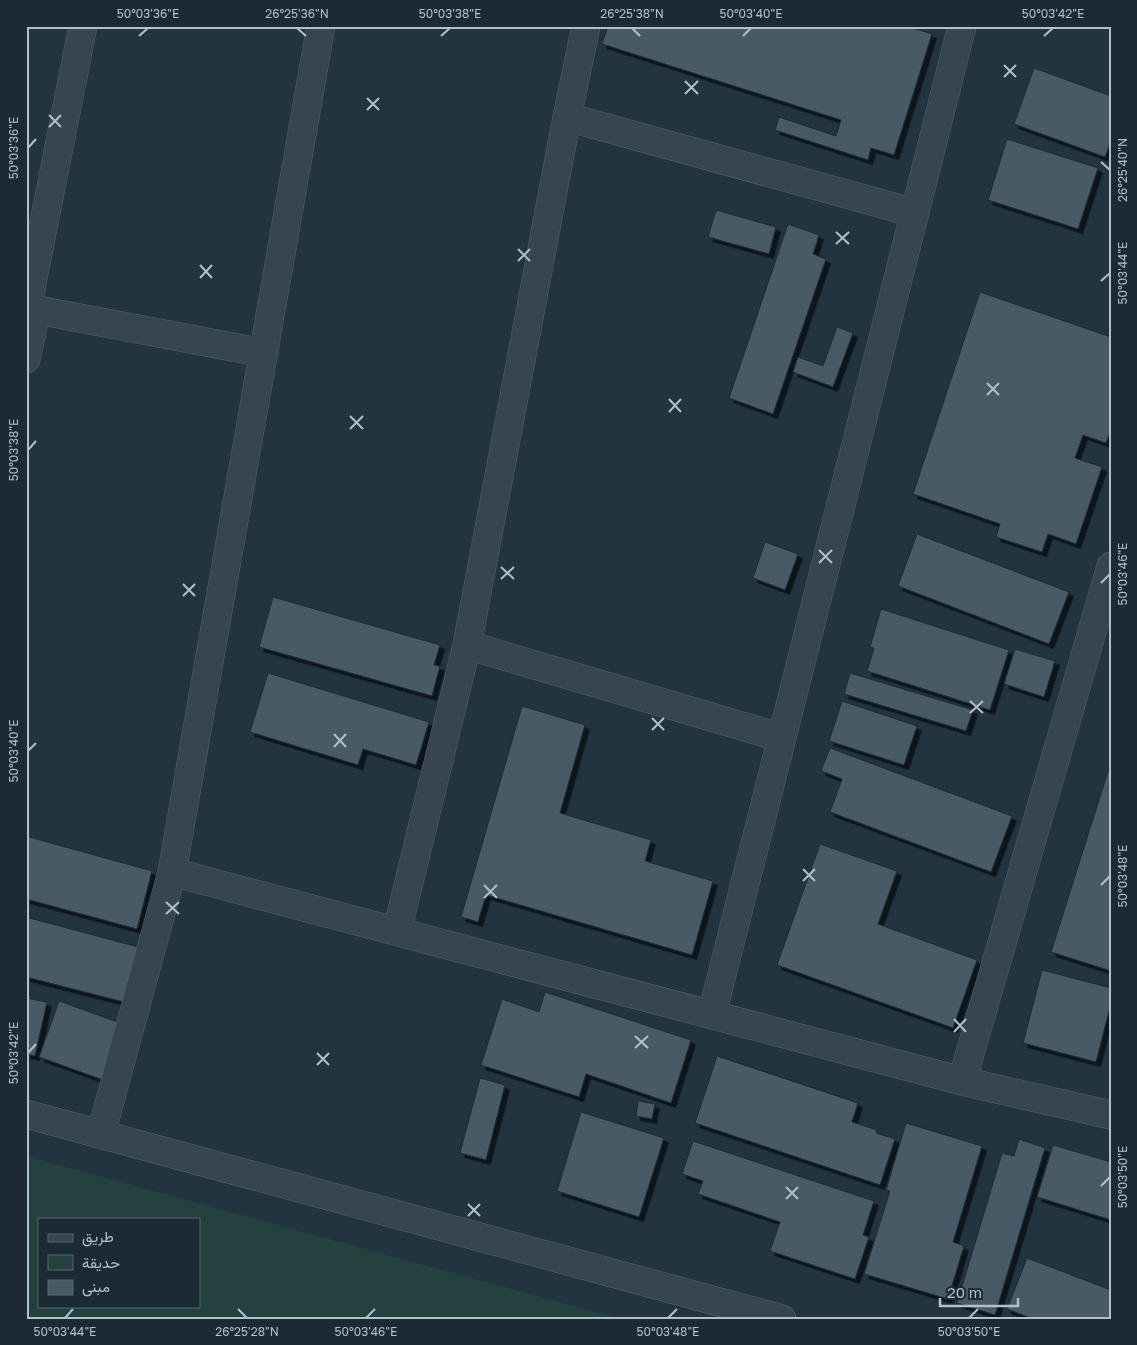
<svg xmlns="http://www.w3.org/2000/svg" width="1137" height="1345" font-family="'Golos Text',Vazirmatn,sans-serif">
  <style>
    .green { fill: #24403f; fill-rule: evenodd }
    .building { fill: #465a66; stroke: #1d2c36; filter: url(#shadow) }
    .lines { fill: none; stroke-linecap: round; stroke-linejoin: round }
    .minor-casing { stroke: #54636d; stroke-width: 29 }
    .minor { stroke: #36454f; stroke-width: 28 }
    .ticks { fill: none; stroke: #b2c0ca; stroke-width: 2 }
    .neatline { fill: none; stroke: #b2c0ca; stroke-width: 2 }
    .ticks-label { font-size: 12px; text-anchor: middle; fill: #b2c0ca }
  </style>
  <defs>
    <filter id="shadow"><feDropShadow dx="4.5" dy="4.5" stdDeviation="0" flood-color="#0009"/></filter>
  </defs>
  <rect width="100%" height="100%" fill="#223440"/>
  <path class="green" d="M26 1156 621 1319H26ZM39 1219H199V1306H39Z"/>
  <path class="building" d="M608 26H907L932 34 894 155 871 148 868 160 775 130 779 117 836 136 841 120 602 44Z
    M1034 68 1111 96V141L1105 157 1014 124Z
    M1007 139 1098 168 1078 229 988 200Z
    M716 210 776 227 769 254 708 237Z
    M788 224 819 235 813 254 826 259 773 414 729 398Z
    M980 292 1111 337V430L1106 443 1083 435 1075 458 1102 467 1076 544 1048 534 1042 552 996 537 1000 524 913 494Z
    M837 327 853 333 833 387 793 372 798 357 823 366Z
    M917 534 1069 592 1049 644 898 586Z
    M765 542 798 554 785 590 753 578Z
    M273 597 440 645 434 665 440 666 432 696 259 647Z
    M881 609 1009 650 990 710 867 671 874 648 870 647Z
    M1015 649 1055 661 1044 697 1004 684Z
    M268 673 429 722 416 765 363 749 358 765 250 732Z
    M850 673 973 710 966 731 844 694Z
    M842 701 917 726 904 765 829 741Z
    M522 706 585 725 560 813 651 840 645 861 713 881 692 955 486 895 478 922 461 917Z
    M830 748 1012 816 991 872 830 812 842 779 821 771Z
    M1111 762V971L1051 952Z
    M26 836 152 871 137 929 26 899Z
    M820 844 897 871 878 924 977 960 953 1028 777 965Z
    M26 917 138 947 124 1002 26 977Z
    M1042 970 1111 988V1003L1096 1062 1023 1043Z
    M545 992 691 1040 671 1103 586 1074 579 1097 481 1065 502 999 539 1012Z
    M26 998 47 1002 35 1056 26 1054Z
    M59 1001 126 1025 106 1081 39 1057Z
    M717 1056 858 1103 852 1122 877 1130 876 1133 895 1139 880 1185 695 1123Z
    M480 1078 505 1085 486 1160 460 1153Z
    M638 1101 655 1104 652 1119 636 1116Z
    M581 1112 664 1138 639 1217 557 1191Z
    M906 1123 982 1146 953 1242 964 1246 948 1299 864 1274 890 1191 886 1190Z
    M1019 1139 1045 1148 995 1315 957 1303 1002 1153 1014 1156Z
    M693 1141 874 1201 863 1235 869 1237 855 1279 770 1251 780 1222 698 1194 703 1181 682 1174Z
    M1053 1145 1111 1162V1220L1037 1197Z
    M1027 1258 1111 1290V1319H1033L1007 1309Z"/>
  <g class="lines">
    <g class="minor-casing">
      <path id="minor" d="M567 117 915 213
        M27 308 264 353
        M26 359 35 317 27 308 83 26
        M467 645 782 738
        M172 872 962 1081 1111 1115
        M397 931 467 645 567 117 586 26
        M712 1014 962 26
        M962 1081 1111 566
        M26 1114 782 1319
        M101 1134 172 872 321 26"/>
    </g>
    <use href="#minor" class="minor"/>
  </g>
  <path class="ticks" d="M297 28 306 36M632 28 640 36M139 36 148 28M441 36 450 28M743 36 751 28M1044 36 1053 28M1004 65 1016 77M1004 77 1016 65M685 81 698 94M685 94 698 81M367 98 379 110M367 110 379 98M49 115 61 127M49 127 61 115M28 148 36 139M1101 162 1110 170M836 232 849 244M836 244 849 232M518 249 530 261M518 261 530 249M200 265 212 278M200 278 212 265M1101 281 1110 273M987 383 999 395M987 395 999 383M669 399 681 412M669 412 681 399M350 416 363 429M350 429 363 416M28 450 36 441M819 550 832 563M819 563 832 550M501 567 514 579M501 579 514 567M1101 583 1110 574M183 584 195 596M183 596 195 584M970 701 983 713M970 713 983 701M652 718 664 730M652 730 664 718M334 734 346 747M334 747 346 734M28 751 36 743M803 869 815 881M803 881 815 869M484 885 497 898M1101 885 1110 876M484 898 497 885M166 902 179 914M166 914 179 902M954 1019 966 1032M954 1032 966 1019M635 1036 648 1048M635 1048 648 1036M28 1053 36 1044M317 1053 329 1065M317 1065 329 1053M1101 1186 1110 1177M786 1187 798 1199M786 1199 798 1187M468 1204 480 1216M468 1216 480 1204M238 1309 247 1318M65 1318 73 1309M366 1318 375 1309M668 1318 677 1309M969 1318 978 1309"/>
  <rect width="1137" height="1345" fill="none" stroke="#1b2a34" stroke-width="55"/>
  <rect x="38" y="1218" width="162" height="90" fill="#1b2a34" stroke="#576670"/>
  <rect x="48" y="1234" width="25" height="8" fill="#36454f" stroke="#576670"/>
  <text x="82" y="1242" font-size="15" fill="#b2c0ca">طريق</text>
  <rect x="48" y="1255" width="25" height="15" fill="#24403f" stroke="#576670"/>
  <text x="82" y="1268" font-size="15" fill="#b2c0ca">حديقة</text>
  <rect x="48" y="1280" width="25" height="15" fill="#465a66" stroke="#576670"/>
  <text x="82" y="1292" font-size="15" fill="#b2c0ca">مبنى</text>
  <path d="M940 1298v8h78v-8" fill="none" stroke="#b2c0ca" stroke-width="2.5"/>
  <text x="947" y="1298" font-size="15" fill="#b2c0ca" stroke="#1b2a34" stroke-width="4" paint-order="stroke">20 m</text>
  <rect x="28" y="28" width="1082" height="1290" class="neatline"/>
  <g class="ticks-label">
    <text x="148" y="18">50°03'36"E</text>
    <text x="297" y="18">26°25'36"N</text>
    <text x="450" y="18">50°03'38"E</text>
    <text x="632" y="18">26°25'38"N</text>
    <text x="751" y="18">50°03'40"E</text>
    <text x="1053" y="18">50°03'42"E</text>
    <text transform="translate(14 148) rotate(-90)" y="4">50°03'36"E</text>
    <text transform="translate(1123 170) rotate(-90)" y="4">26°25'40"N</text>
    <text transform="translate(1123 273) rotate(-90)" y="4">50°03'44"E</text>
    <text transform="translate(14 450) rotate(-90)" y="4">50°03'38"E</text>
    <text transform="translate(1123 574) rotate(-90)" y="4">50°03'46"E</text>
    <text transform="translate(14 751) rotate(-90)" y="4">50°03'40"E</text>
    <text transform="translate(1123 876) rotate(-90)" y="4">50°03'48"E</text>
    <text transform="translate(14 1053) rotate(-90)" y="4">50°03'42"E</text>
    <text transform="translate(1123 1177) rotate(-90)" y="4">50°03'50"E</text>
    <text x="65" y="1336">50°03'44"E</text>
    <text x="247" y="1336">26°25'28"N</text>
    <text x="366" y="1336">50°03'46"E</text>
    <text x="668" y="1336">50°03'48"E</text>
    <text x="969" y="1336">50°03'50"E</text>
  </g>
</svg>
